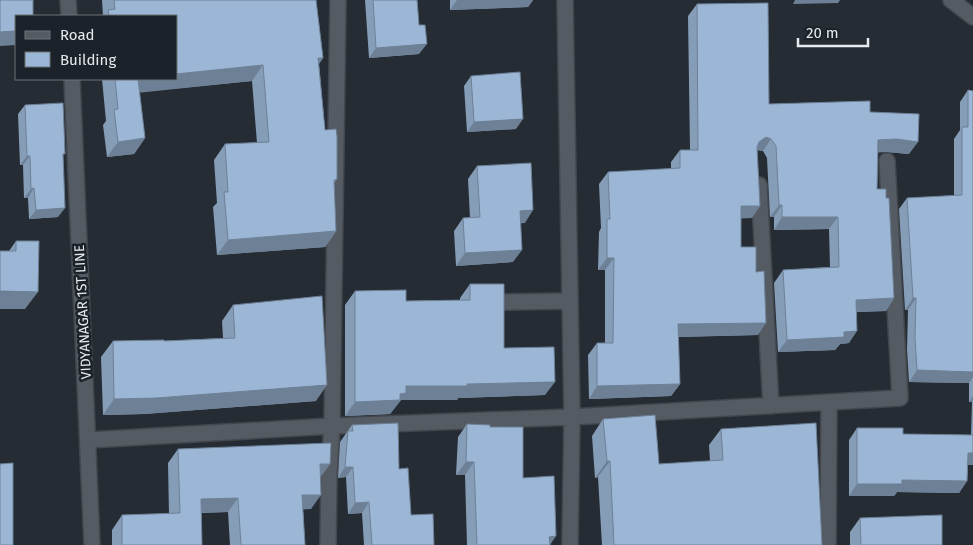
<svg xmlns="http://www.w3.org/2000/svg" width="973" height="545" font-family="'Fira Sans',sans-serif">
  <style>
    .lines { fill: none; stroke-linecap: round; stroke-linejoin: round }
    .minor-casing { stroke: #43474d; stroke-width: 18 }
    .minor { stroke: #545b63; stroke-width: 15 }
    .wall { fill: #869db8 }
    .shaded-wall { fill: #6d8096 }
    .building { fill: #9cb7d6; stroke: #6d8096 }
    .labels { text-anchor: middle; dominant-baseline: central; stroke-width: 5; stroke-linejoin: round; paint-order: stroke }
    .street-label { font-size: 14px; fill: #e6eaef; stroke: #1c2229 }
  </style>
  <rect width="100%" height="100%" fill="#262c33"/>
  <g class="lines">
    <g class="minor-casing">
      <path id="minor" d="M68 0 69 16
        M565 0 572 417 570 545
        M951 0 973 17
        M72 79 92 545
        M759 185 771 406
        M502 302 570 301
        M89 440 332 426 572 417 900 398 887 161
        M328 545 329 475 332 426 338 0
        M828 545 829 403"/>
    </g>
    <use href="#minor" class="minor"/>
  </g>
  <path class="wall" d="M102 0H316L323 58 319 64 325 130 337 179 334 183 336 231 325 247 217 255 213 207 217 203 214 160 225 144 257 143 252 81 139 92 145 138 134 154 107 157 103 125 106 121 102 79H176V16H103Z
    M365 0H417L419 54 369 58Z
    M450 0H533L528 7 450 10Z
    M697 4 769 104 870 112 909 154 887 152H878L877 189 886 198 894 298 886 311 857 312 849 343 840 344 835 350 778 352 774 283 783 270 830 267 829 229 774 230V217H770L767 158 763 151 757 150 752 218H741V247L758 335 678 337 680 384 671 396 589 399 588 355 597 343H605V270H598L599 232 601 228 599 184 608 172 671 169V162L680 150H690L688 16Z
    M471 76 516 129 467 132 464 86Z
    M968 90 973 91V465H968L967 481 959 493 897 492 894 496H849V440L857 428 903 434 971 435 972 402H969V383L909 382 907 349 908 310H905L899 209 907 198 954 196V139L960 130V102Z
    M25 105 63 157 58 217 29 219 28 198H24L23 165H20L18 114Z
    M477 166 525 223H521L513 262 456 266 454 231 463 218H470L468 179Z
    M16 241 25 309 9 251Z
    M470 284 504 348 545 395 458 398 457 400H401L390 414 345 416V305L355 291 406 301 460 300V298Z
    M233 305 316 401 144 414 103 415 101 357 113 341H164L223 338 222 321Z
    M603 419 659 464 710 461 709 445 721 429 822 545H602L598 477 595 478 592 436Z
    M467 424 490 427 523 478 550 545H467L465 475H456L458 437Z
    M352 425 399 469 411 515 434 545H364L362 513 348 514 346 477 338 478 340 442Z
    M178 449 330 464 320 477 311 509H303L305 545H230L228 512 201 513 202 545H112V530L122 515 169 514 168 463Z
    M860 518 942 545H850V532Z"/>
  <path class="shaded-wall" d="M457 0H533L528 7 450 10Z
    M795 0H840L838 3 793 4Z
    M16 31V45L0 46V32Z
    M427 44 419 54 369 58 376 48Z
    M318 58H323L312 73Z
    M263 65 252 81 127 94 137 79H176V74Z
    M523 119 516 129 467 132 474 122Z
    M766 137 771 139 763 151 757 150 759 142Z
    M145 138 134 154 107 157 118 142Z
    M896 139 918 142 909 154 887 152 870 153 878 140Z
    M27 156H30L23 165H20Z
    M34 188 28 198H24L31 189Z
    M779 205H782L774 217H770Z
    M741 206H760L752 218 733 219Z
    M65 208 58 217 29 219 36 210Z
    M533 210 525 223 511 224 520 211Z
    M782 217H838L829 229 774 230Z
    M336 231 325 247 217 255 228 240Z
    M522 250 513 262 456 266 465 253Z
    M607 258H614L605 270H598Z
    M0 291 38 292 25 309H0Z
    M894 298 886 311 847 312 856 300Z
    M913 298H916L908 310H905Z
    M766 323 758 335 670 337 678 324Z
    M857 331 849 343 840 344 835 350 778 352 787 340 844 332Z
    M917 370 973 372V377L969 383 909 382Z
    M555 382 545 395 458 398 457 400H401L390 414 345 416 355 402 400 394 406 386Z
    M680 384 671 396 589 399 597 386Z
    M327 385 316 401 144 414 103 415 114 399Z
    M973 396V400L972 402H969Z
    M968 453H973V465H960Z
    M607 461H610L598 477 595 478Z
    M466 462H474L465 475H456Z
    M320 464H330L320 478Z
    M345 467H353L346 477 338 478Z
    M902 480 967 481 959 493 897 492 894 496H849L857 484Z
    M302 495H321L311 509 292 510Z
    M238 498 228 512 191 513 201 499Z
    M369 502 362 513 348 514 355 503Z
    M556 536 550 545H543L549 537Z"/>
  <path class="building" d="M0 0H33V16H16V31L0 32Z
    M114 0H316L323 58H318L325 130 336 129 337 137V179L334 180 336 231 228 240 224 192H228L225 144 269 142 263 65 176 74V16H109L108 10 115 9Z
    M373 0H417L419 25H425L427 44 376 48Z
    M768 3 769 104 870 101V112L919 114 918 142 896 139 878 140 877 189H886V198H889L894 298 856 300 857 331 844 332V337L787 340 783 270 839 267 838 217H782V205H779L776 146 771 139 766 137 759 142 757 147 760 206H741V247H756V272L764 271 766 323 678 324 680 384 597 386V343H613L614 258H607V219H610L608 172 680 168V150H698L697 4Z
    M520 72 523 119 474 122 471 76Z
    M115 79H138L145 138 118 142 114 110 118 109Z
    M968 90 973 91V372L917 370 915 338 916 298H913L907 198 962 195V127H968Z
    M63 103 65 154H63L65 208 36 210 34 188 31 189 30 156H27L25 105Z
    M531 163 533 210 520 211 522 250 465 253 463 218 480 217 477 166Z
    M16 241H39L38 292 0 291V251H16Z
    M470 284H504V348L554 347 555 382 467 384V386H406V393L400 394V400L355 402V291L406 290V301L470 300Z
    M322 296 327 385 156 398 114 399 113 341 164 340V341L235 338 233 305Z
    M655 415 659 464 723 460 721 429 816 423 822 545H614L610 461H607L603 419Z
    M398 423 399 469 408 468 411 515 433 514 434 545H372L369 502 355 503 353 467H345L348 431H353L352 425Z
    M467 424 490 425V427H523V478L554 476 556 536 549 537 550 545H477L474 462H466Z
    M857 428H903V434L973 435V453H968L967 481 902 480V484H857Z
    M331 443 330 464H320L321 495H302L305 545H241L238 498 201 499 202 545H122V515L180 513 178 449Z
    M13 463V545H0V464Z
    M942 515V545H861L860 518Z"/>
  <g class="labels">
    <g class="street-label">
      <text transform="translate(83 312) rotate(-93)">VIDYANAGAR 1ST LINE</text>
    </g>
  </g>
  <rect x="15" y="15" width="162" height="65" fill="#1c2229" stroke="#6d7278"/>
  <rect x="25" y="31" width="25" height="8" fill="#545b63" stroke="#6d7278"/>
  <text x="60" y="40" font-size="15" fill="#e6eaef">Road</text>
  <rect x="25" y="52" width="25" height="15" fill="#9cb7d6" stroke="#6d7278"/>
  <text x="60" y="65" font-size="15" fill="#e6eaef">Building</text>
  <path d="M798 38v8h70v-8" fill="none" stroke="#e6eaef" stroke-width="2.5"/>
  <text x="806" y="38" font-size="15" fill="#e6eaef" stroke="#1c2229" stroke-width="4" paint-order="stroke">20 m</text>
</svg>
